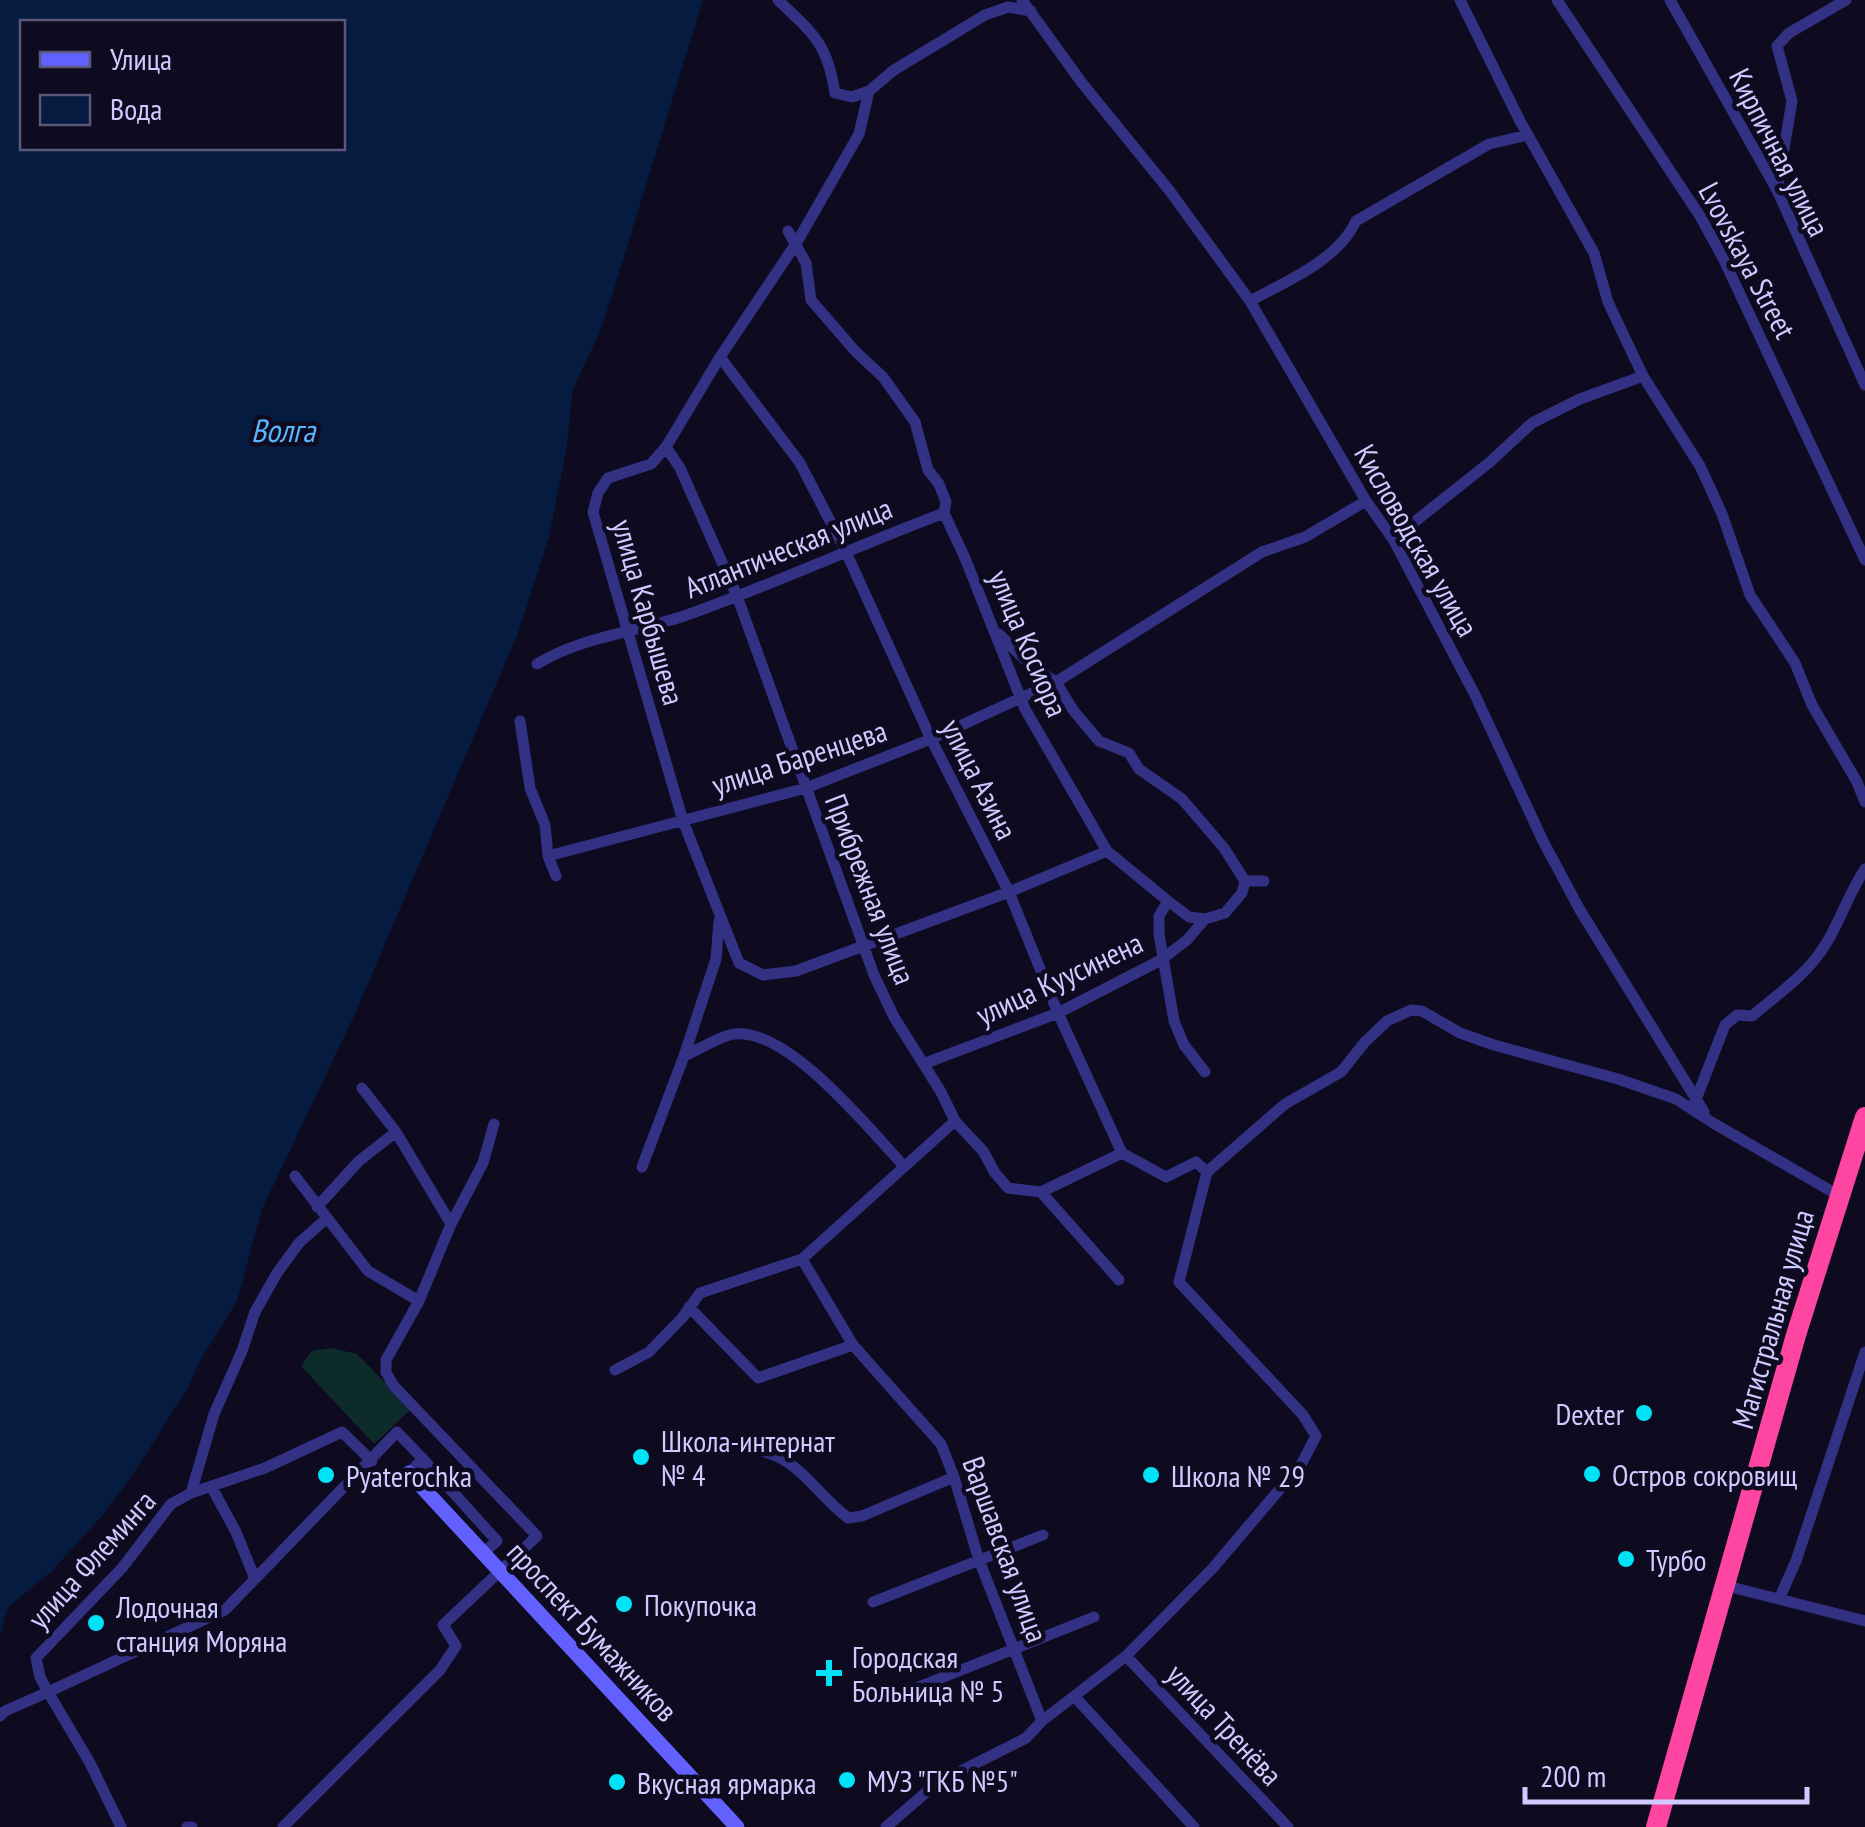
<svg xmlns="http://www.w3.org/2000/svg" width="1865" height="1827" font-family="'PT Sans Narrow',sans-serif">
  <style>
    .green { fill: #0d2b2a }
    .water { fill: #051b40; fill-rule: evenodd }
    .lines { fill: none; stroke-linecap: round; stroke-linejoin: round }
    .street { stroke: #333184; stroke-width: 11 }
    .secondary { stroke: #6261ff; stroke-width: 15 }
    .highway { stroke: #ff45a2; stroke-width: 20 }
    .poi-dot { fill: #00e2f5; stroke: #0e0b21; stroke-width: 4 }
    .labels { text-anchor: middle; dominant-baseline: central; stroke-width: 9; stroke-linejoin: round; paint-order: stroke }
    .street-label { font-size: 30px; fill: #cfcaff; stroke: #0e0b21 }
    .poi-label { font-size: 30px; fill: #cfcaff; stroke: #0e0b21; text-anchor: start }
    .water-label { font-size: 32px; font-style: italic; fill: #58b5ff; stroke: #0e0b21 }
  </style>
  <rect width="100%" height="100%" fill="#0e0b21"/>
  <path class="green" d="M331 1348 357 1354 411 1409 374 1444 301 1366 312 1351Z"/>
  <path class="water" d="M0 0H703L611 299 599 334 573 389 566 452 549 537 518 633 355 1014 262 1209 237 1301 201 1359 187 1389 136 1470 102 1516 50 1573 8 1607 0 1636ZM22 22H342V148H22Z"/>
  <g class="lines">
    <path class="street" d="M778 0C813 34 827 42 835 93L852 97 869 91
      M1022 0 1082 83 1169 190 1250 301 1366 501 1393 539 1475 695 1543 841 1580 910 1704 1112
      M1460 0 1520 121 1594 253 1608 302 1643 376 1700 466 1722 514 1750 595 1795 663 1812 705 1857 782 1865 802
      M1557 0 1700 216 1723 258 1865 560
      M1670 0 1777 190 1865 385
      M1031 11 1008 7 985 15 894 70 869 91 859 134 797 242 720 357 666 447 651 464 608 478 598 493 593 512 683 821 739 963 763 975 796 971 1009 892 1107 851
      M1777 190 1792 101 1777 46 1789 33 1846 0
      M788 231 806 263 811 300 856 352 883 377 915 422 928 470 939 484 946 502 944 513 965 558 1025 709 1107 851 1168 901 1159 916V934L1174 1021 1184 1045 1205 1072
      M1250 301C1287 281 1338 260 1356 221L1489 144 1528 135
      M720 357 800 463 846 552 931 739 1009 892 1058 1013 1122 1153 1166 1177 1196 1162 1207 1172
      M666 447 680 468 737 596 874 975 894 1017 941 1092 955 1121 983 1151 995 1173 1008 1188 1041 1192 1119 1280
      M1393 539 1490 462 1532 423 1580 399 1643 376
      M999 634 1030 665 1056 682 1073 710 1099 741 1129 753 1139 769 1182 799 1224 848 1245 881H1264
      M537 664C581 637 635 632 684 616 772 585 856 546 944 513
      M520 721 530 788 545 825 548 856 556 876
      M548 856 806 788 931 739 1056 682 1262 552 1305 537 1366 501
      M1168 901 1189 917 1205 919
      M684 1056 716 959 719 921
      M923 1064 1058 1013 1161 960 1187 940 1205 919 1225 913 1242 893 1245 881
      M362 1088 396 1132 451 1224
      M1695 1102 1725 1025 1737 1015 1752 1016C1773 998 1799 980 1816 958 1837 932 1846 897 1865 869
      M642 1167 684 1056C699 1050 719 1036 734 1034 788 1027 870 1130 904 1166
      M1041 1192 1122 1153
      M317 1207 359 1161 396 1132
      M802 1259 853 1345 941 1444 954 1477 979 1560 1042 1721
      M419 1301 451 1224 483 1163 494 1124
      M689 1307 758 1378 853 1345
      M615 1370 649 1352 682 1318 700 1293 802 1259 955 1121
      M753 1449C802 1458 811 1490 848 1518L862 1516 954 1477
      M423 1459 497 1541 483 1553
      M211 1486 236 1532 255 1579
      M191 1493 214 1414 242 1351 255 1312 277 1273 299 1243 326 1219
      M1727 1586 1865 1621
      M1779 1599 1796 1561 1865 1352
      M873 1602 1043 1535
      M1126 1656 1288 1827
      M911 1690 1094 1617
      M1075 1697 1194 1827
      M0 1716 5 1711 48 1692 40 1677 36 1658 122 1568 171 1504 191 1493 265 1468 342 1432 372 1461
      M121 1827 90 1763 48 1692 225 1610 397 1432 423 1459 409 1473
      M187 1827H192
      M283 1827 440 1670 456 1646 443 1625 537 1536 393 1385 386 1372V1360L419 1301 368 1271 295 1176
      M886 1827 937 1783 1026 1738 1042 1721 1126 1656 1212 1569 1302 1463 1316 1436 1303 1415 1179 1282 1207 1172 1285 1104 1341 1072 1365 1042 1387 1021 1411 1010 1422 1011 1460 1033 1494 1045 1618 1079 1676 1099 1713 1123 1838 1195"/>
    <path class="secondary" d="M409 1473 737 1827"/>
    <path class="highway" d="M1656 1827 1796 1335 1865 1117"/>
  </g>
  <g class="poi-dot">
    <circle cx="1644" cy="1413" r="10"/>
    <circle cx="641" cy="1457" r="10"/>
    <circle cx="1592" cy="1474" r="10"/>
    <circle cx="326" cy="1475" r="10"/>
    <circle cx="1151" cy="1475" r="10"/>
    <circle cx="1626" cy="1559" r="10"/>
    <circle cx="624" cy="1604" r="10"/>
    <circle cx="96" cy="1623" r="10"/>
    <path d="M824 1658h10v10h10v10h-10v10h-10v-10h-10v-10h10z"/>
    <circle cx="847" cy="1780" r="10"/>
    <circle cx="617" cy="1782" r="10"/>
  </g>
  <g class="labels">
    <g class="street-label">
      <text transform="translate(1780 152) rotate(63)">Кирпичная улица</text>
      <text transform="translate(1748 260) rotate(62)">Lvovskaya Street</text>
      <text transform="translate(1417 540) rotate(60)">Кисловодская улица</text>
      <text transform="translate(788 547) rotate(-22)">Атлантическая улица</text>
      <text transform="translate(649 612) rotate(74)">улица Карбышева</text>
      <text transform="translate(1029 643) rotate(67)">улица Косиора</text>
      <text transform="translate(799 757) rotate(-18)">улица Баренцева</text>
      <text transform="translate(980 779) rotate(63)">улица Азина</text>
      <text transform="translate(871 889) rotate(69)">Прибрежная улица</text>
      <text transform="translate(1059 978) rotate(-25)">улица Куусинена</text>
      <text transform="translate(1772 1319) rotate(-74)">Магистральная улица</text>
      <text transform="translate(1006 1549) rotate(70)">Варшавская улица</text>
      <text transform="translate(91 1559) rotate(-48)">улица Флеминга</text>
      <text transform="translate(593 1631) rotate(47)">проспект Бумажников</text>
      <text transform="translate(1225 1724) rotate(47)">улица Тренёва</text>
    </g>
    <g class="poi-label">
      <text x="1624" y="1413" text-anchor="end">Dexter</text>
      <text x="661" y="1440">Школа-интернат<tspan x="661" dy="34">№ 4</tspan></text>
      <text x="1612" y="1474">Остров сокровищ</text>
      <text x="346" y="1475">Pyaterochka</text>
      <text x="1171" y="1475">Школа № 29</text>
      <text x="1646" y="1559">Турбо</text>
      <text x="644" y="1604">Покупочка</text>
      <text x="116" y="1606">Лодочная<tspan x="116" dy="34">станция Моряна</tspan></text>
      <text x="852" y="1656">Городская<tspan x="852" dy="34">Больница № 5</tspan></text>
      <text x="867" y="1780">МУЗ "ГКБ №5"</text>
      <text x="637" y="1782">Вкусная ярмарка</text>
    </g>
    <g class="water-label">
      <text x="283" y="430">Волга</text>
    </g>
  </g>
  <rect x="20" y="20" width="325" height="130" fill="#0e0b21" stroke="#5b577a" stroke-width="2.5"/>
  <rect x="40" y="52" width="50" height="15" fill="#6261ff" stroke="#5b577a" stroke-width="2.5"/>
  <text x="110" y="70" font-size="30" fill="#cfcaff">Улица</text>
  <rect x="40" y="95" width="50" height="30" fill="#051b40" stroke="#5b577a" stroke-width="2.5"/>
  <text x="110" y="120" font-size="30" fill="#cfcaff">Вода</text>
  <path d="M1525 1787v15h282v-15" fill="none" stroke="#cfcaff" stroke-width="5"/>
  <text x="1540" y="1787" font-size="30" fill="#cfcaff" stroke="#0e0b21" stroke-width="8" paint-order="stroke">200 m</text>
</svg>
